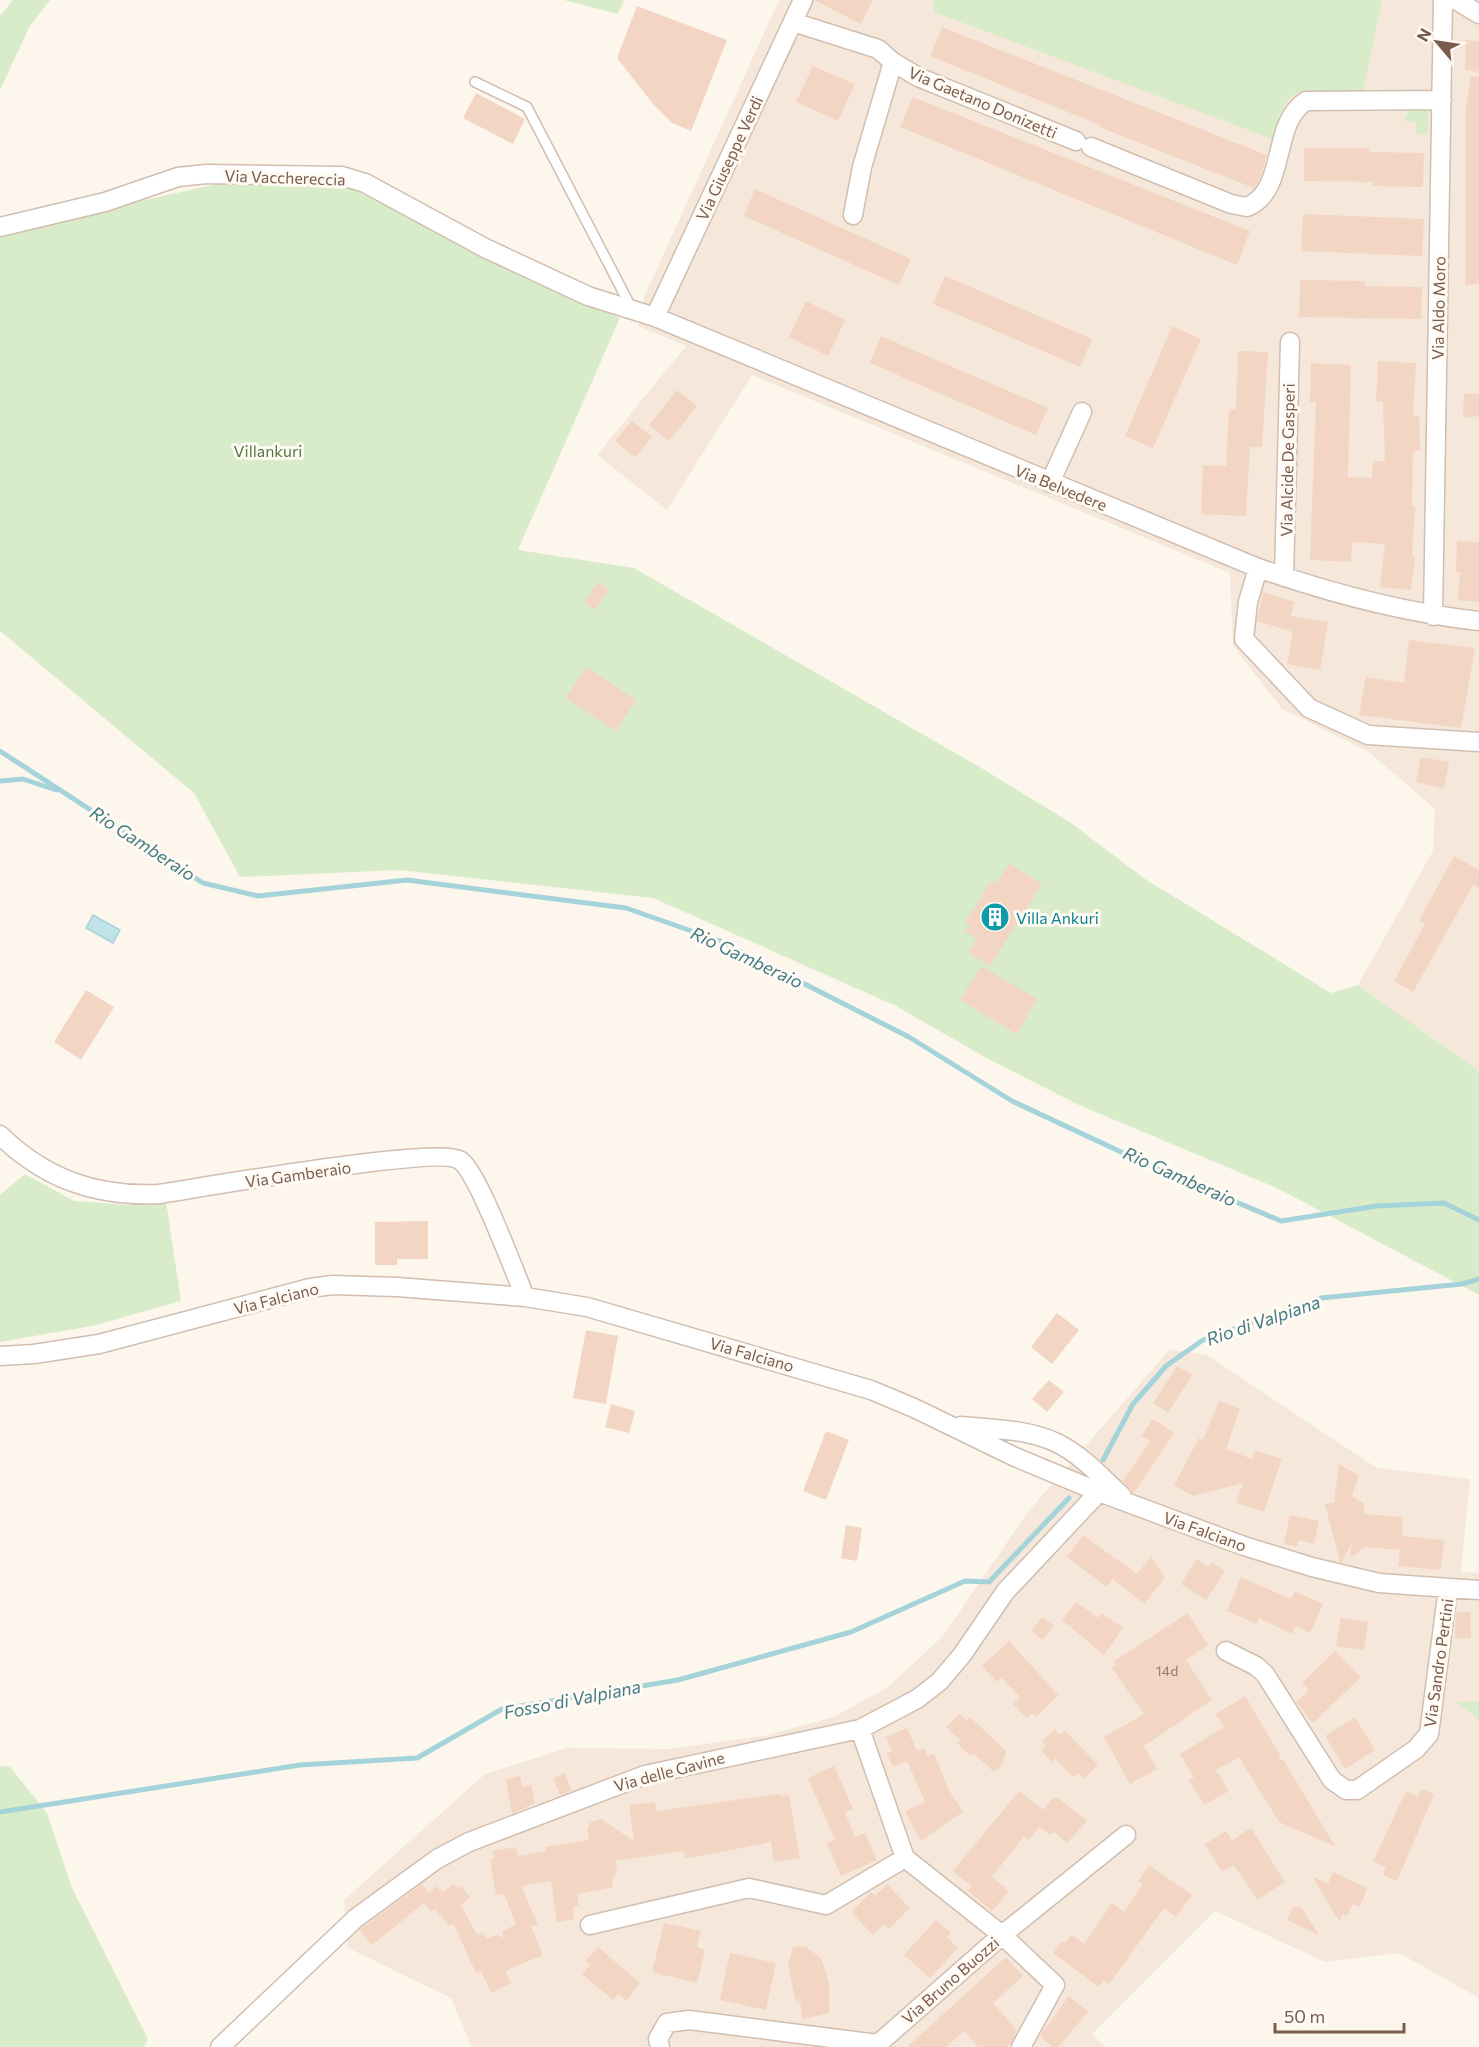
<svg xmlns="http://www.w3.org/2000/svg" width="1479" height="2047" font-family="Commissioner,sans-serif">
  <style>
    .residential { fill: #f5e8da }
    .green { fill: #d8ecc9 }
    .water { fill: #bfe3e8; stroke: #a5d3da; stroke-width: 1.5 }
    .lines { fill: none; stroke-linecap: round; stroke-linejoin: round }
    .stream { stroke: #a5d3da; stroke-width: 5 }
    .building { fill: #f3d5c3 }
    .service-casing { stroke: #d1beb0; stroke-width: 12 }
    .minor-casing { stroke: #d1beb0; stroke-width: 21 }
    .service { stroke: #fff; stroke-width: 9 }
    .minor { stroke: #fff; stroke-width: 18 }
    .labels { text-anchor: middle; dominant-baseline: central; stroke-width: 6; stroke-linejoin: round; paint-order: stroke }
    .number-label { font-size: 14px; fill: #987a6a }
    .street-label { font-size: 16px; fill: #7a5c4d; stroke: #fffaf3 }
    .park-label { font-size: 16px; fill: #537a41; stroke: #fffaf3 }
    .culture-label { font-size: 16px; fill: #0d838f; stroke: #fffaf3; text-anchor: start }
    .water-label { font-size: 18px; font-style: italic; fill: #437c86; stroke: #fffaf3 }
  </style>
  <rect width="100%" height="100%" fill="#fdf6ec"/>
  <path class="residential" d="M779 0H1479V1071L1358 985 1433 851 1435 809 1369 752 1282 709 1233 646 1230 573 752 375 667 510 597 455 686 346 638 326 645 295Z
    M1170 1349 1207 1355 1377 1468 1470 1479 1461 1572 1479 1573V1998L1399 1953 1325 1962 1215 1911 1092 2034 1106 2047H472L451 1998 348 1948 344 1900 485 1774 567 1748 668 1749 763 1736 834 1717 888 1687 943 1636 1027 1513Z"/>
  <path class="green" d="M13 0H50L30 26 0 90V16Z
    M564 0H624L618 14Z
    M934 0H1382L1363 91 1301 92C1281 98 1278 122 1272 139L934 12Z
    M1410 108H1428V134H1416V122L1404 121Z
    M235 180 343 184 620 318 518 550 634 568 983 769 1071 823 1145 879 1331 993 1358 985 1479 1071V1295L1277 1188 1079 1105 990 1060 896 1006 653 898 399 870 240 877 194 793 0 631V232Z
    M25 1174 74 1201 127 1205 166 1201 181 1301 92 1326 0 1342V1195Z
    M1479 1701V1720L1457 1702Z
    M0 1766 10 1767 47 1813 72 1888 148 2039 144 2047H0Z"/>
  <path class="water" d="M93 915 120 930 113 943 86 928Z"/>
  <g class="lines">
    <path class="stream" d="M0 751 203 883 258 896 407 880 626 908 720 941 909 1037 1012 1101 1149 1165 1281 1221 1377 1206 1444 1203 1479 1220
      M0 781 23 779 56 790
      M1103 1460 1133 1404 1166 1366 1203 1340 1321 1298 1462 1284 1479 1279
      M0 1812 300 1765 417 1758 502 1709 678 1680 851 1632 965 1581 989 1582 1069 1498"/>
  </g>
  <path class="building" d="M814 0H873L861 24Z
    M637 6 727 40 691 131 672 123 653 104 617 58Z
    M942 27 1267 155 1259 181 1254 188 1099 127 1100 125 930 56Z
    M1465 39 1479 42V72L1465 70Z
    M813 66 855 84 838 121 796 102Z
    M1471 76 1479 77V284L1465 285V113Z
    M476 93 525 119 513 144 463 118Z
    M913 97 1250 231 1237 265 900 127Z
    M1304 148H1369V152L1424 153 1423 187 1373 186V182L1304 181Z
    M755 189 911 259 899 285 744 216Z
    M1303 214 1424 219 1422 256 1301 251Z
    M945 276 1092 339 1080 367 933 304Z
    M1300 280 1365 281V286L1422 287 1421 319 1299 317Z
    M806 301 845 320 828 356 789 337Z
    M1172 326 1201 339 1153 448 1125 436Z
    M881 336 1048 408 1036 435 870 363Z
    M1238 351 1268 352 1262 447H1250L1246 516 1201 514 1203 465 1226 466 1229 409H1236Z
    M1378 361 1416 363 1413 416H1419L1420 451H1413L1412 506H1415L1412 557 1415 558 1411 590 1380 587 1385 544 1352 542 1351 562 1310 560 1316 402H1310L1311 363 1351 365 1348 477 1372 478 1373 461H1385L1383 402H1376Z
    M677 390 697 406 669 441 649 425Z
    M1464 394H1479V416L1463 418Z
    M632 421 652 437 635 457 615 441Z
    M1457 541 1479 542V602L1458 600 1460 572H1456Z
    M598 582 609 590 595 610 584 603Z
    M1263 592 1295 602 1291 616 1328 622 1320 670 1287 664 1293 632 1257 621Z
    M1409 640 1475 648 1461 728 1359 715 1366 677 1404 683Z
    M586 667 636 700 616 731 566 698Z
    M1421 757 1449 762 1444 788 1416 782Z
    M1454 856 1479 870V888L1473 885 1413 992 1394 981 1425 924 1419 921Z
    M1009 863 1042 884 990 966 968 952 977 939 965 932 970 925 965 922 992 880 997 883Z
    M981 966 1037 999 1017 1034 960 1000Z
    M86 990 114 1007 81 1060 54 1042Z
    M428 1221V1259H397V1265H375V1222Z
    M1057 1313 1079 1330 1052 1364 1031 1347Z
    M586 1330 618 1336 606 1404 573 1398Z
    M1177 1366 1192 1375 1168 1413 1153 1403Z
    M1049 1380 1064 1392 1047 1412 1032 1399Z
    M1219 1401 1240 1409 1226 1449 1252 1459 1255 1450 1282 1459 1264 1512 1236 1503 1243 1483 1193 1496 1174 1485 1199 1438 1203 1440Z
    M611 1404 635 1411 629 1433 605 1427Z
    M1153 1419 1174 1433 1134 1493 1123 1481 1150 1441 1141 1436Z
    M826 1431 849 1440 826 1500 803 1491Z
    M1339 1464 1359 1476 1352 1496 1363 1503 1365 1514 1403 1517 1402 1536 1444 1540 1441 1570 1398 1566 1400 1550 1365 1547 1350 1558 1352 1542 1342 1563 1340 1562 1325 1504 1334 1502Z
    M1290 1515 1319 1521 1314 1544 1298 1540 1297 1547 1284 1544Z
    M846 1525 862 1528 857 1561 841 1558Z
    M1083 1535 1137 1574 1151 1556 1165 1578 1144 1604 1113 1579 1107 1587 1067 1557Z
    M1197 1559 1209 1567 1212 1563 1225 1571 1206 1600 1181 1584Z
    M1241 1577 1291 1599 1295 1591 1323 1604 1310 1633 1296 1626 1292 1634 1259 1618 1257 1624 1227 1611Z
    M1076 1602 1099 1618 1102 1613 1123 1628 1104 1655 1062 1620Z
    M1456 1612H1470L1471 1638 1455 1639Z
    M1188 1613 1208 1645 1186 1660 1212 1700 1144 1746 1157 1769 1130 1784 1104 1737 1144 1714 1112 1668 1117 1664 1113 1662Z
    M1042 1617 1054 1626 1043 1640 1031 1631Z
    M1341 1618 1368 1622 1364 1650 1336 1646Z
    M1009 1641 1058 1695 1036 1717 1032 1713 1027 1718 1013 1704 1020 1697 1001 1678 997 1682 982 1666Z
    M1335 1651 1361 1677 1313 1723 1296 1702 1309 1690 1302 1683Z
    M1245 1696 1280 1755 1278 1757 1284 1761 1335 1846 1279 1822 1239 1757 1216 1770 1229 1791 1204 1805 1189 1780 1194 1777 1180 1754 1224 1727 1216 1714Z
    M959 1714 967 1721 970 1717 1006 1751 1003 1763 994 1772 973 1753 970 1756 957 1743 961 1741 946 1727Z
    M1355 1717 1375 1750 1345 1769 1325 1736Z
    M907 1728 917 1751 924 1748 928 1756 934 1754 950 1792 963 1812 921 1841 905 1811 925 1802 907 1761 893 1767 887 1753 892 1751 886 1737Z
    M1055 1729 1060 1735 1065 1731 1098 1765 1084 1778 1078 1773 1073 1777 1055 1759 1052 1762 1041 1750 1046 1746 1042 1741Z
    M834 1766 853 1809 845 1813 855 1837 865 1833 877 1860 841 1876 827 1843 835 1840 808 1778Z
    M565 1773 572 1791 560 1795 553 1778Z
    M520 1776 522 1787 531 1785 535 1803 512 1814 506 1779Z
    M1421 1789 1434 1794 1397 1881 1383 1875 1386 1867 1373 1861 1406 1791 1418 1797Z
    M1019 1791 1043 1810 1053 1798H1058L1087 1821 1067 1843 1054 1832 1051 1835 1039 1827 1029 1840 1024 1836 992 1877 1009 1891 992 1911 968 1891 972 1887 953 1871Z
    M779 1794 780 1796 789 1795 800 1858 774 1862 771 1842 685 1859 684 1851 615 1861 617 1871 612 1879 613 1887 577 1894 579 1906 573 1907 574 1919 557 1922 551 1881 521 1886 538 1925 531 1926 543 1955 505 1971 511 1983 491 1993 481 1971 476 1973 453 1923 449 1926 435 1909 431 1912 424 1903 372 1945 359 1930 422 1884 429 1893 437 1886 443 1892 454 1884 458 1889 461 1886 470 1897 461 1905 477 1935 483 1932 486 1939 498 1934 503 1939 502 1932 516 1924 504 1894 496 1895 490 1859H494L493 1851 516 1847 518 1856 546 1851 545 1847 589 1840 587 1828 591 1822 601 1819 634 1841 629 1805 655 1802 656 1811Z
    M1251 1828 1285 1882 1257 1900 1234 1865 1222 1872 1205 1844 1226 1831 1232 1840Z
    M1149 1865 1192 1895 1176 1917 1164 1908 1109 1984 1104 1980 1099 1987 1053 1953 1062 1941 1065 1943 1072 1934 1084 1944 1112 1903 1124 1912 1143 1884 1138 1881Z
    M1333 1872 1367 1888 1360 1907 1353 1904 1347 1916 1343 1914 1339 1921 1312 1876 1328 1884Z
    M887 1884 910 1908 889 1929 884 1924 873 1935 851 1912 871 1892 875 1896Z
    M1293 1907H1301L1319 1935 1287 1920Z
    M936 1920 951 1933 947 1937 958 1948 930 1978 904 1955Z
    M664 1923 701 1931 697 1947 705 1950 697 1983 652 1972Z
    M805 1946 821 1958 829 1982V2013L803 2019 800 2002 795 1999 788 1964 793 1947Z
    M598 1947 640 1983 626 2001 618 1994 613 2000 582 1974 590 1965 585 1961Z
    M730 1953 776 1963 766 2010 720 2000Z
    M1006 1957 1023 1976 993 2003 1017 2030 1011 2044 1007 2047H978L964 2031 946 2047H907Z
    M1069 1996 1088 2012 1058 2047H1053L1040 2036Z"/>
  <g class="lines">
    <g class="service-casing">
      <path id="service" d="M475 82 527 107 632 309"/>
    </g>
    <g class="minor-casing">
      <path id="minor" d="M1456 0 1479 14
        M793 22 878 49 893 62 918 77 1076 141
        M1091 147 1231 204 1247 207C1288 190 1270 124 1306 101L1442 100
        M853 215 862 167 893 62
        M0 227 105 202 178 177 206 174 342 176 365 183 485 248 588 296 655 317 1258 568C1330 593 1404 613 1479 621
        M655 317 803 0
        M1050 483 1082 412
        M1258 568 1248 602 1244 639 1309 708 1368 735 1479 742
        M1284 577 1290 342
        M1433 616 1443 0
        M0 1135C45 1179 96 1197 159 1194 199 1188 442 1145 461 1161 479 1175 514 1271 525 1297
        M0 1356 34 1354 99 1344 310 1288 333 1285 397 1287 525 1297 587 1307 871 1390 914 1408 1015 1457 1099 1492 1244 1546 1312 1567 1379 1583 1479 1590
        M961 1426C992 1429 1028 1429 1057 1443 1082 1455 1102 1478 1122 1496
        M1226 1651 1256 1666 1265 1674 1332 1780 1346 1790H1357L1416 1749 1429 1734 1448 1588
        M860 1729 905 1858 1002 1935 1055 1985 1021 2047
        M590 1925 749 1888 826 1905 905 1858
        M220 2047 356 1918 437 1859 469 1842 645 1775 860 1729 917 1699 939 1682 962 1655 1005 1592 1099 1492
        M660 2047 658 2039 667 2023 689 2020 878 2044 1002 1935 1126 1835"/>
    </g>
    <use href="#service" class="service"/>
    <use href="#minor" class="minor"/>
  </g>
  <defs>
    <g id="building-disc" transform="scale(1.5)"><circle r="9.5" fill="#0f9aa8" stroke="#fffaf3"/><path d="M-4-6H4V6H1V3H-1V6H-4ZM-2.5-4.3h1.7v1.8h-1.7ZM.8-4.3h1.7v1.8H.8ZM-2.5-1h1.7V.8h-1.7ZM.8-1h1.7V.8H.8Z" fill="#fff"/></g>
  </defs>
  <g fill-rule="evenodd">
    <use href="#building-disc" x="995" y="917"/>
  </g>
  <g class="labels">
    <g class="number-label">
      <text x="1167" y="1670">14d</text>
    </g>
    <g class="street-label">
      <text transform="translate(983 102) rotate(23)">Via Gaetano Donizetti</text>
      <text transform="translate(729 158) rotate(-65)">Via Giuseppe Verdi</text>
      <text transform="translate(285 177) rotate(2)">Via Vacchereccia</text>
      <text transform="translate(1438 308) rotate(-89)">Via Aldo Moro</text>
      <text transform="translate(1287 460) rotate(-89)">Via Alcide De Gasperi</text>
      <text transform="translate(1061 487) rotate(22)">Via Belvedere</text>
      <text transform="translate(298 1174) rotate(-8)">Via Gamberaio</text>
      <text transform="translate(276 1298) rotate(-14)">Via Falciano</text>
      <text transform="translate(752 1354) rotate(16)">Via Falciano</text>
      <text transform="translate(1205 1531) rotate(20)">Via Falciano</text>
      <text transform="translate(1438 1663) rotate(-82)">Via Sandro Pertini</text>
      <text transform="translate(669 1771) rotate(-15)">Via delle Gavine</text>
      <text transform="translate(950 1980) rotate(-41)">Via Bruno Buozzi</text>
    </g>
    <g class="park-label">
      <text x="268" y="450">Villankuri</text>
    </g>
    <g class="culture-label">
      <text x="1016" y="917">Villa Ankuri</text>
    </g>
    <g class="water-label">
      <text transform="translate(143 843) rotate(33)">Rio Gamberaio</text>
      <text transform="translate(747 957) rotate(25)">Rio Gamberaio</text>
      <text transform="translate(1180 1176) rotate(24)">Rio Gamberaio</text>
      <text transform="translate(1263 1320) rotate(-19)">Rio di Valpiana</text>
      <text transform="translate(572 1699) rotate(-11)">Fosso di Valpiana</text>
    </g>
  </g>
  <g transform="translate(1437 42) rotate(299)" stroke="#fffaf3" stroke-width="4.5" paint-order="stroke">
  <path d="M0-4.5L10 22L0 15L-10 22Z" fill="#7a5c4d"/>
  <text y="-9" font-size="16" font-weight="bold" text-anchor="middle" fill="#7a5c4d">N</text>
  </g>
  <path d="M1275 2023v9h129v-9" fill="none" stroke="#7a5c4d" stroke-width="3"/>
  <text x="1284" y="2023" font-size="18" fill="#7a5c4d" stroke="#fffaf3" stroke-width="4.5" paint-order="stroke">50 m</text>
</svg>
